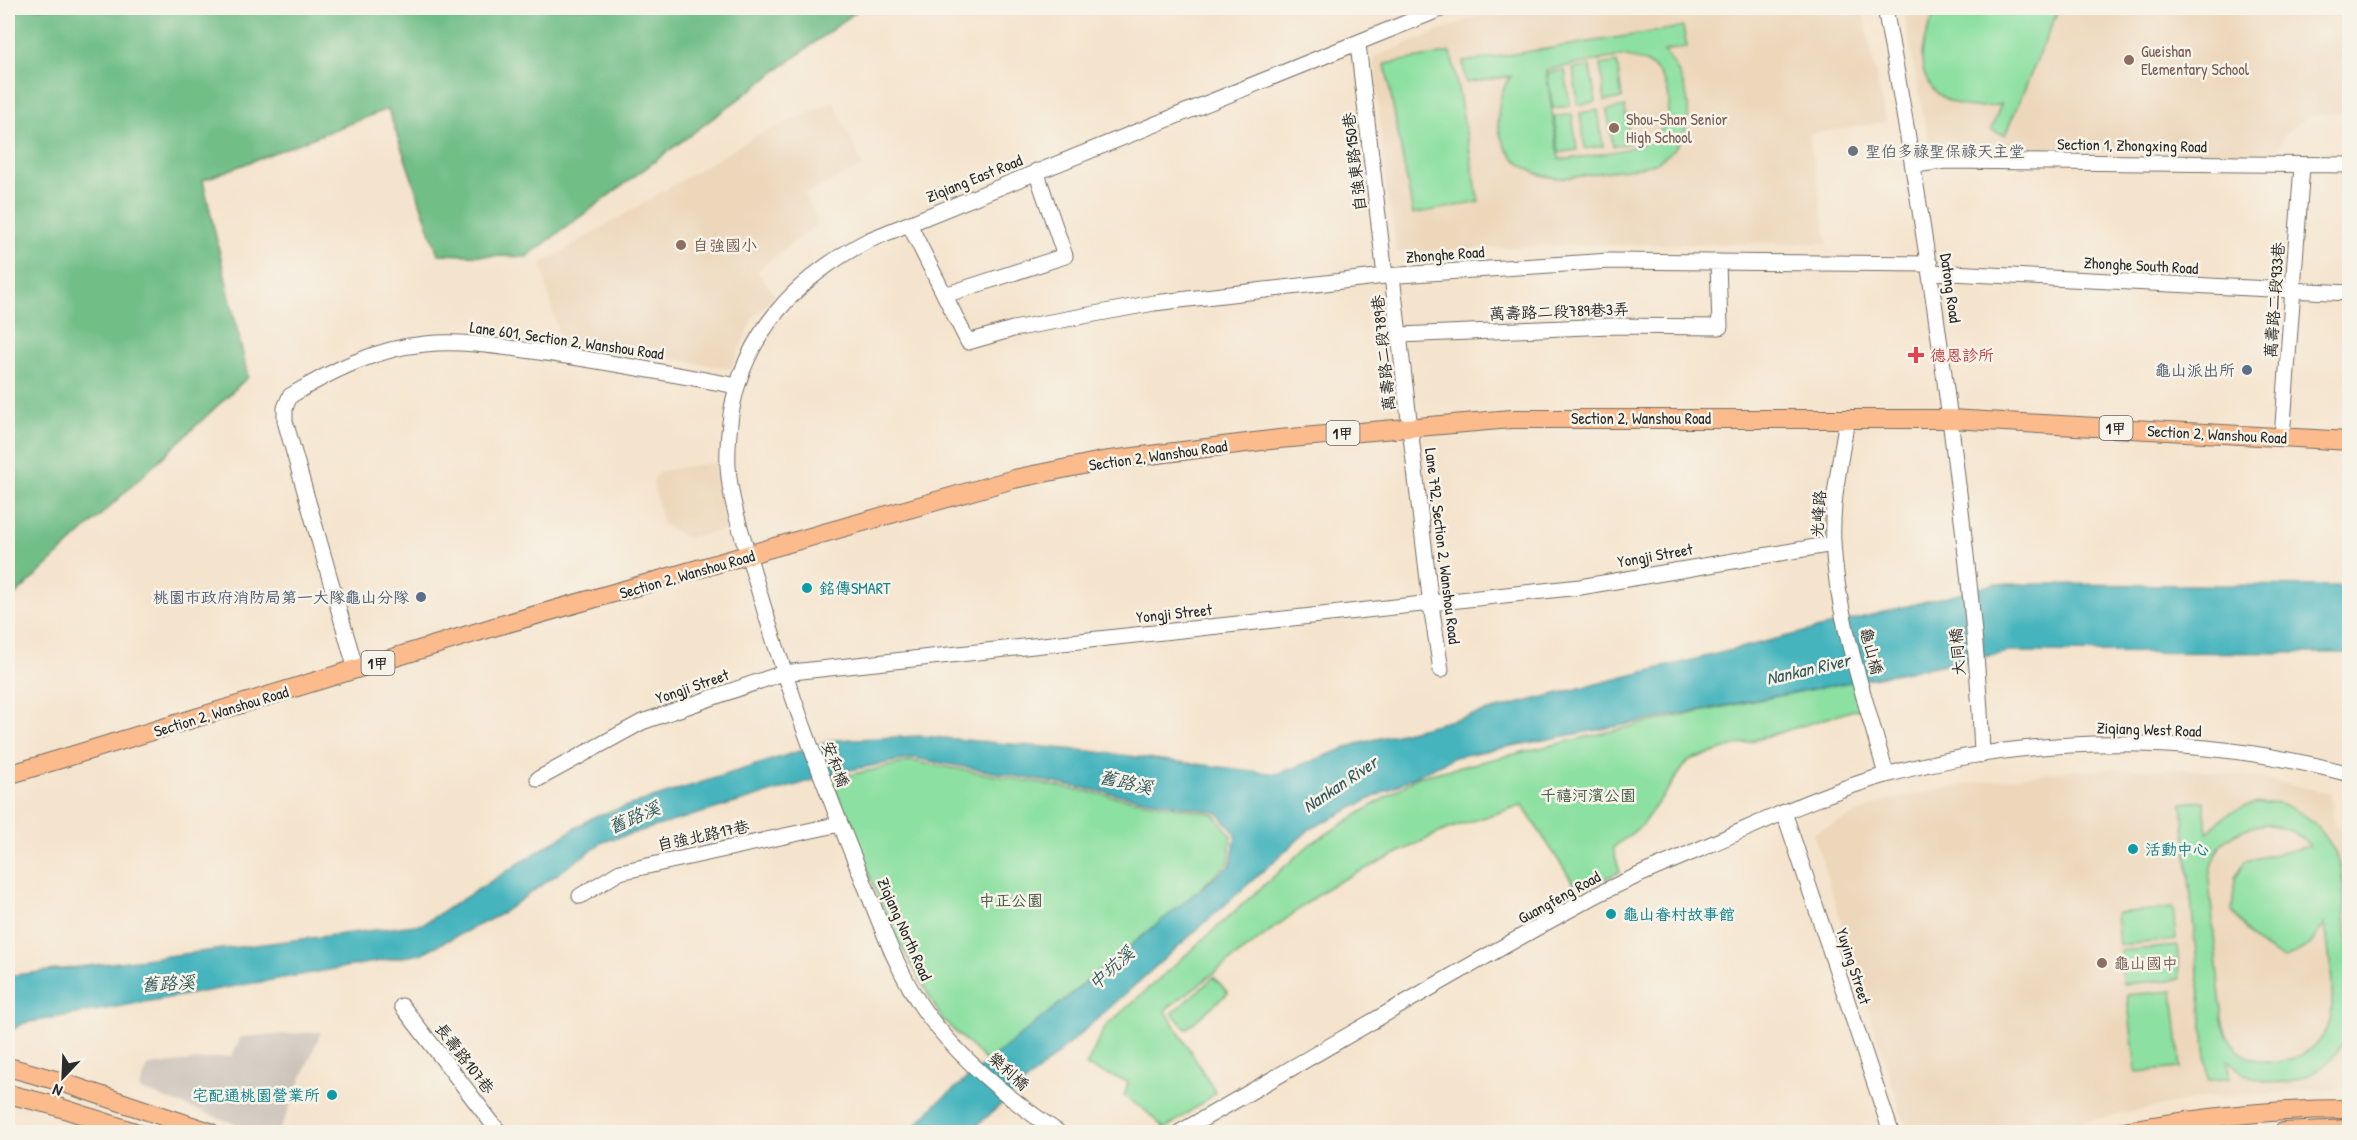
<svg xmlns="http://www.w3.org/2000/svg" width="2357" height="1140" font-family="'Patrick Hand','LXGW WenKai TC',sans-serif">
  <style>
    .built { fill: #edd7bb }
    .industrial { fill: #ccc2b9 }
    .green { fill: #8ce0a1; stroke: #5c8666; stroke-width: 1.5; fill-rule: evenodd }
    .forest { fill: #71be87; stroke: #4e7459; stroke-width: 1.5 }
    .water { fill: #44b4bd; stroke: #387074; stroke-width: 1.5 }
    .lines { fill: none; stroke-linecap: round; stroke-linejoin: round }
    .minor-casing { stroke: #726c64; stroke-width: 17 }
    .major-casing { stroke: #726c64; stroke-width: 20 }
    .minor { stroke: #fff; stroke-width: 15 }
    .major { stroke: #fbbb8c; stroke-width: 18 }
    .education-dot { fill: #8d6e63; stroke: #f7f3e8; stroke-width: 2 }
    .worship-dot { fill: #6b7280; stroke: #f7f3e8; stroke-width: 2 }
    .health-dot { fill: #e0444e; stroke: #f7f3e8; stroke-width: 2 }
    .service-dot { fill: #5c6f8a; stroke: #f7f3e8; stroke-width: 2 }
    .culture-dot { fill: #0f9aa8; stroke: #f7f3e8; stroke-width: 2 }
    .labels { text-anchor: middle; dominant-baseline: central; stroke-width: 5; stroke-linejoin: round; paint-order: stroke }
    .shield { fill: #f7f3e8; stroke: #686764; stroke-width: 1.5 }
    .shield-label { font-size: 15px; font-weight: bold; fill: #2b2b2b }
    .education-label { font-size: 16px; fill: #785e54; stroke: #f7f3e8; text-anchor: start }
    .street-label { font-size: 16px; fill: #2b2b2b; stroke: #f7f3e8 }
    .worship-label { font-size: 16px; fill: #5b616d; stroke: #f7f3e8; text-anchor: start }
    .health-label { font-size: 16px; fill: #be3a42; stroke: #f7f3e8; text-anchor: start }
    .service-label { font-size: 16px; fill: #4e5e75; stroke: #f7f3e8; text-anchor: end }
    .culture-label { font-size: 16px; fill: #0d838f; stroke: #f7f3e8; text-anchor: start }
    .park-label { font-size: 16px; fill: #435848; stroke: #f7f3e8 }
    .water-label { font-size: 18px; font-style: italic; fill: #345b5e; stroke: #f7f3e8 }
  </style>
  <rect width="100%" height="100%" fill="#f7f3e8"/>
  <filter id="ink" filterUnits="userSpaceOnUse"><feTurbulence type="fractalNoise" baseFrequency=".0167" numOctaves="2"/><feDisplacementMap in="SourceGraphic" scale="12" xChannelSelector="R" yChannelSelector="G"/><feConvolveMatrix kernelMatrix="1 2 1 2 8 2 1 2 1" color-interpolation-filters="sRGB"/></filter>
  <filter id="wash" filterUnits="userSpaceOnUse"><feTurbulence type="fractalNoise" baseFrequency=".008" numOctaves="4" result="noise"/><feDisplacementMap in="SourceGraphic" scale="24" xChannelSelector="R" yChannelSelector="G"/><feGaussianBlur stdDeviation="1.35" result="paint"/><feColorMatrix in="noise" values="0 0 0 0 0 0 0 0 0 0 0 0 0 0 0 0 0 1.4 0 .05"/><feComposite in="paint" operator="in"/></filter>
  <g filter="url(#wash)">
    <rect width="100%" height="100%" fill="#f5e4cd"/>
    <path class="built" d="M1498 8H1862L1886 122 1809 134 1828 243 1561 245 1397 252 1386 186 1374 57Z
      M1903 8H2341L2349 112 2309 116 2284 135 2275 154 1929 146Z
      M834 102 863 166 805 194 818 223 757 271 775 295 752 320 731 369 560 340 541 264 752 138Z
      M715 462 729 529 686 538 662 523 653 484 654 478 661 471Z
      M2185 769 2253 777 2331 793 2334 825 2349 831V1088L2202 1098 2030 1132H1907L1813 833 1888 800 1980 782 2073 770Z"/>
    <path class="industrial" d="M321 1032 279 1132H258L139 1089 148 1066 232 1056 241 1037Z"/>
    <path class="green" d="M1937 8H2059L2005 135 1991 130 2001 104C1966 114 1922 100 1922 57 1922 40 1931 23 1937 8Z
      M1683 27 1687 47 1664 51C1690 82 1703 132 1662 159 1646 169 1623 169 1605 172 1591 174 1574 178 1560 178 1527 177 1498 152 1498 118 1499 102 1501 89 1511 76L1466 83 1463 62ZM1622 56C1631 58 1640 59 1649 64 1675 81 1676 123 1650 140 1637 149 1575 160 1559 159L1546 70Z
      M1451 52 1479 202 1413 214 1385 64Z
      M1617 62 1622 98 1605 101 1600 65Z
      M1590 66 1596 102 1578 105 1573 69Z
      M1565 70 1570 106 1553 108 1547 73Z
      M1625 107 1630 143 1613 146 1607 110Z
      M1598 110 1603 146 1585 149 1580 113Z
      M1572 114 1577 150 1559 153 1554 117Z
      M1853 681 1861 708 1689 760 1641 826 1613 848 1620 872 1578 890 1522 805 1445 830 1330 886 1165 1010 1216 1093 1165 1129 1146 1111 1124 1096 1128 1082 1086 1066 1105 1027 1310 844 1418 777 1641 724Z
      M912 761 1214 814 1231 835 1229 862 998 1072 942 1019 889 924 831 779Z
      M2204 801 2207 833C2256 778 2319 803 2341 867 2344 911 2357 1007 2341 1045 2332 1063 2313 1075 2295 1080 2269 1087 2246 1078 2228 1060L2229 1079 2208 1080 2182 803ZM2265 824C2283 827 2298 831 2310 846L2245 861 2235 878 2232 911 2253 940 2284 959 2310 945 2325 923C2328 950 2338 1003 2328 1027 2311 1066 2250 1077 2228 1037 2225 1032 2224 1025 2222 1019L2209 880C2213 843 2229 831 2265 824Z
      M2173 908 2176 940 2119 945 2116 913Z
      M2177 946 2180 979 2123 984 2120 951Z
      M1214 977 1228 993 1186 1029 1172 1013Z
      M2173 991 2181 1068 2136 1072 2127 995Z"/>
    <path class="forest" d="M8 8H861L526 257 438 254 388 109 203 180 248 377 8 602Z"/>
    <path class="water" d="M1995 584 2349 586V653L2009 652 1454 757 1310 829 970 1132H909L937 1103 1231 864 1236 834 1217 812 914 758 844 771 603 842 499 915 420 954 24 1023 8 1032V976L423 924 593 817 834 740 921 736 1089 751 1277 774 1357 744Z"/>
  </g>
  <g filter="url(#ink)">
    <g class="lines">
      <g class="minor-casing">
        <path id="minor" d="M1885 8C1915 169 1940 330 1959 493 1969 580 1979 667 1982 755
          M1358 44 1385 276
          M1914 165 1946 161 2350 165
          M909 224 968 342 1013 329 1154 303 1385 276 1609 261 1930 264
          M1931 272 2350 293
          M1392 276 1431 605 1441 670
          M945 295 1065 256 1036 171
          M1400 335 1610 326 1720 327 1718 262
          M1847 418C1841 459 1831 501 1833 542 1837 621 1866 699 1886 775
          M2282 438 2302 166
          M356 670 285 421V408L290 396C331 371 377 348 425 344 463 340 502 347 539 352 605 361 671 374 737 386
          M538 779 642 722 783 673 1580 587 1833 544
          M1784 812 1891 1132
          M580 896 620 872 840 824
          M402 1006 499 1132
          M1058 1132C1010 1100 961 1060 926 1013 898 974 881 925 863 880 822 781 785 682 755 578 745 541 730 505 728 466 727 449 729 430 731 414 744 332 799 276 869 240L1443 8
          M1180 1132C1318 1054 1454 972 1593 897 1630 877 1671 862 1709 845 1767 820 1825 792 1886 775 2035 733 2200 734 2350 774"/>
      </g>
      <g class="major-casing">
        <path id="major" d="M8 775 494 627 1014 479 1102 461 1279 439 1511 419H1950L2350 441
          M8 1067 55 1080 210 1132
          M8 1094 52 1105 135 1132
          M2118 1132C2195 1118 2271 1109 2350 1109
          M2283 1132 2350 1129"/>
      </g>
      <use href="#minor" class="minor"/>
      <use href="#major" class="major"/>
    </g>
  </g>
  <g class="education-dot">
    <circle cx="2129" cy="60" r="6"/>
    <circle cx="1614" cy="128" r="6"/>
    <circle cx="681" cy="245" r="6"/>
    <circle cx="2102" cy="963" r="6"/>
  </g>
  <circle class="worship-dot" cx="1853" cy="151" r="6"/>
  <path class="health-dot" d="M1913 346h6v6h6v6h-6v6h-6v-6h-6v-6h6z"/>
  <g class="service-dot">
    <circle cx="2247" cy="370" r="6"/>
    <circle cx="421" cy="597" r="6"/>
  </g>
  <g class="culture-dot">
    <circle cx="807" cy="588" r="6"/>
    <circle cx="2133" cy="849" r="6"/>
    <circle cx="1611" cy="914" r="6"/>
    <circle cx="332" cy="1095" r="6"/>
  </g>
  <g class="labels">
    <g class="shield">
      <rect x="2099.5" y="416" width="33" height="24" rx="4.5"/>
      <rect x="1326.5" y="421" width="33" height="24" rx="4.5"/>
      <rect x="361.5" y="651" width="33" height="24" rx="4.5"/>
    </g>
    <g class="shield-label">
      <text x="2116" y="428">1甲</text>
      <text x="1343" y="433">1甲</text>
      <text x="378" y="663">1甲</text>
    </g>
    <g class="education-label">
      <text x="2141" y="51">Gueishan<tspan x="2141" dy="18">Elementary School</tspan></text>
      <text x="1626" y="119">Shou-Shan Senior<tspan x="1626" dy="18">High School</tspan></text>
      <text x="693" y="245">自強國小</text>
      <text x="2114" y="963">龜山國中</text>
    </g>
    <g class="street-label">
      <text transform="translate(2132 145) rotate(1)">Section 1, Zhongxing Road</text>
      <text transform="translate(1354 162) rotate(-97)">自強東路150巷</text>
      <text transform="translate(974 178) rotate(-22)">Ziqiang East Road</text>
      <text transform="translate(1445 254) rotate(-4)">Zhonghe Road</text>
      <text transform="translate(2141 265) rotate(3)">Zhonghe South Road</text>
      <text transform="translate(1951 288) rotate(82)">Datong Road</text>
      <text transform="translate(2274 300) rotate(-86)">萬壽路二段933巷</text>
      <text transform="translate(1559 311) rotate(-2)">萬壽路二段789巷3弄</text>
      <text transform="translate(567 340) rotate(8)">Lane 601, Section 2, Wanshou Road</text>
      <text transform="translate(1383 353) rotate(-96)">萬壽路二段789巷</text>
      <text x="1641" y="418">Section 2, Wanshou Road</text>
      <text transform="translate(2217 434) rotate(3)">Section 2, Wanshou Road</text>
      <text transform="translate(1158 455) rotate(-8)">Section 2, Wanshou Road</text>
      <text transform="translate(1818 514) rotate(-86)">光峰路</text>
      <text transform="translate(1443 546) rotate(83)">Lane 792, Section 2, Wanshou Road</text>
      <text transform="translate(1655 555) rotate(-10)">Yongji Street</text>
      <text transform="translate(687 574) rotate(-16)">Section 2, Wanshou Road</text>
      <text transform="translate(1174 613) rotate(-6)">Yongji Street</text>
      <text transform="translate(1872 651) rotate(75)">龜山橋</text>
      <text transform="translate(1957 652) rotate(-95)">大同橋</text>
      <text transform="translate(692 686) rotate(-19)">Yongji Street</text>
      <text transform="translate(221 711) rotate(-17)">Section 2, Wanshou Road</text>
      <text transform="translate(2149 729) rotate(2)">Ziqiang West Road</text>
      <text transform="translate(836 764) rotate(69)">安和橋</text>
      <text transform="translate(703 835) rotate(-12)">自強北路17巷</text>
      <text transform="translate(1559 897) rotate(-29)">Guangfeng Road</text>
      <text transform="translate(905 929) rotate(66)">Ziqiang North Road</text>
      <text transform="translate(1854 966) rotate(72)">Yuying Street</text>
      <text transform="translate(465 1058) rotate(52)">長壽路107巷</text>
      <text transform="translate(1009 1071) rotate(42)">樂利橋</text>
    </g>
    <g class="worship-label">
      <text x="1865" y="151">聖伯多祿聖保祿天主堂</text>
    </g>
    <g class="health-label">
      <text x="1930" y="355">德恩診所</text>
    </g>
    <g class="service-label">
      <text x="2235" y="370">龜山派出所</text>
      <text x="409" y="597">桃園市政府消防局第一大隊龜山分隊</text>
    </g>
    <g class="culture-label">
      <text x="819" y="588">銘傳SMART</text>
      <text x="2145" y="849">活動中心</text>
      <text x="1623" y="914">龜山眷村故事館</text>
      <text x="320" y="1095" text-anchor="end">宅配通桃園營業所</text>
    </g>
    <g class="park-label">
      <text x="1588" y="795">千禧河濱公園</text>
      <text x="1011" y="900">中正公園</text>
    </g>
    <g class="water-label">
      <text transform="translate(1808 669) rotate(-13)">Nankan River</text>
      <text transform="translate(1126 782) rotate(13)">舊路溪</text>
      <text transform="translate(1340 784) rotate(-34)">Nankan River</text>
      <text transform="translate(634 817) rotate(-23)">舊路溪</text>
      <text transform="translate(1111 968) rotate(-42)">中坑溪</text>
      <text transform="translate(168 983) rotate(-3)">舊路溪</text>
    </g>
  </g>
  <rect width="2357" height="1140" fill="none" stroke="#f7f3e8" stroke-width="30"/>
  <g transform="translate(63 1077) rotate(203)" stroke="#f7f3e8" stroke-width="4.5" paint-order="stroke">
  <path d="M0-4.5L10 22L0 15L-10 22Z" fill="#2b2b2b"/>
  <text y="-9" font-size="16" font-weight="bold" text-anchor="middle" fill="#2b2b2b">N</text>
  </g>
</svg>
